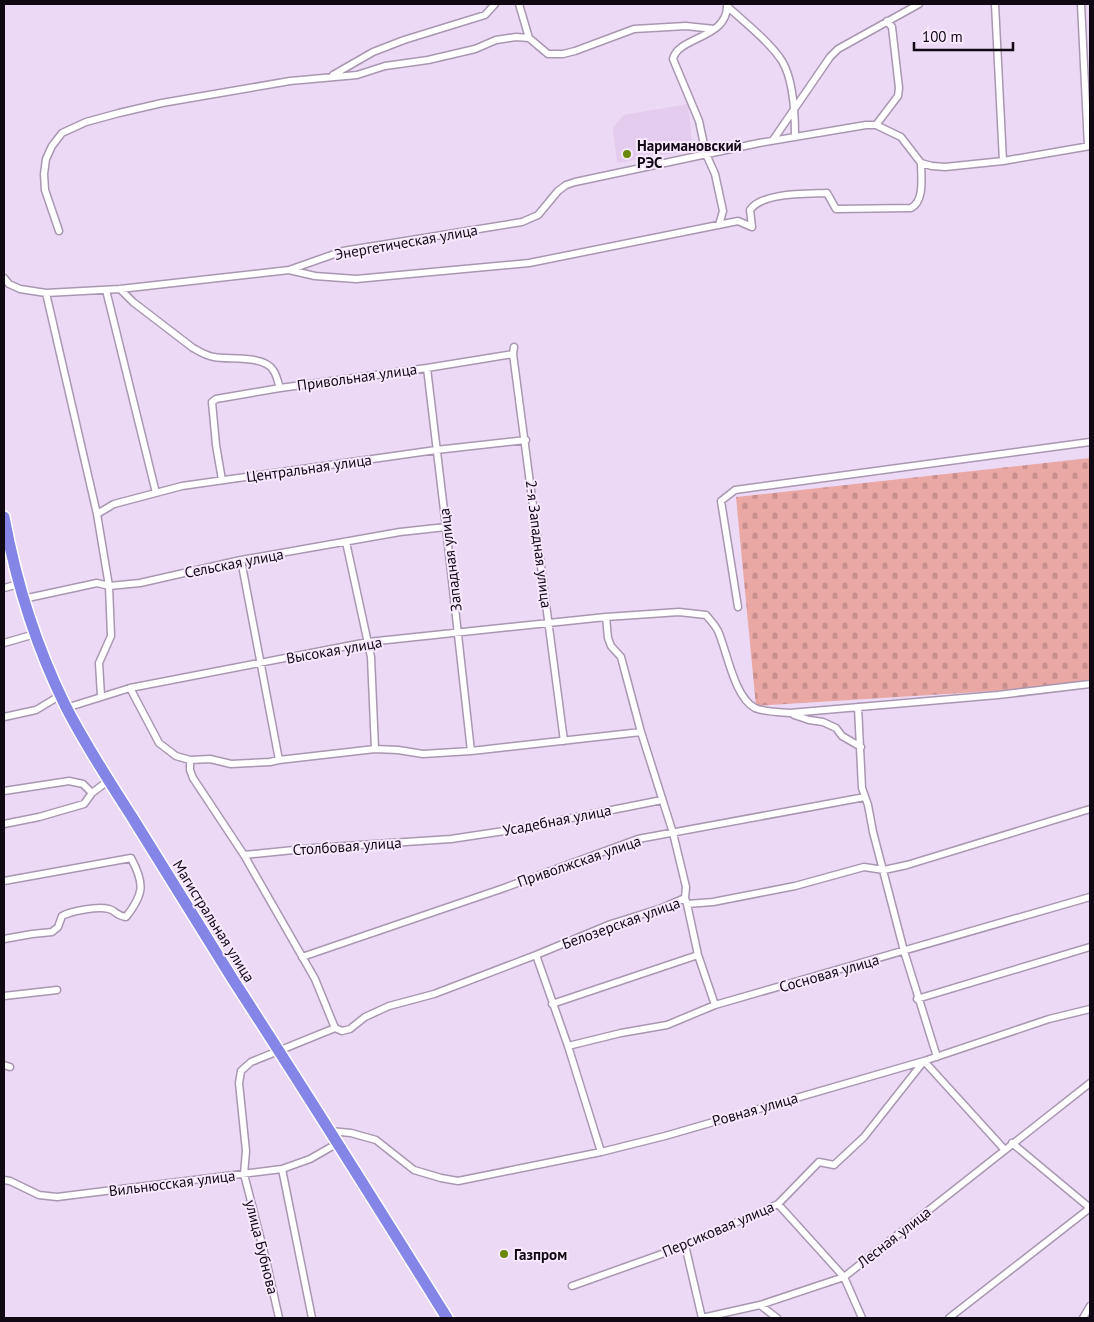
<svg xmlns="http://www.w3.org/2000/svg" width="1094" height="1322" font-family="'PT Sans',sans-serif">
  <style>
    .built { fill: #e4ccee }
    .cemetery { fill: url(#cemetery-stones) }
    .lines { fill: none; stroke-linecap: round; stroke-linejoin: round }
    .street-casing { stroke: #a997b1; stroke-width: 9 }
    .highway-casing { stroke: #fff; stroke-width: 14 }
    .street { stroke: #fff; stroke-width: 6 }
    .highway { stroke: #8585e7; stroke-width: 11 }
    .poi-dot { fill: #698803; stroke: #f7e8fe; stroke-width: 2 }
    .labels { text-anchor: middle; dominant-baseline: central; stroke-width: 4; stroke-linejoin: round; paint-order: stroke }
    .poi-label { font-size: 15px; font-weight: bold; fill: #100913; stroke: #f7e8fe; text-anchor: start }
    .street-label { font-size: 15px; fill: #100913; stroke: #f7e8fe }
  </style>
  <defs>
    <pattern id="cemetery-stones" width="16" height="16" patternUnits="userSpaceOnUse" patternTransform="scale(1.25)"><rect width="16" height="16" fill="#eaa8a5"/><path d="M2 7V4a2 2 0 0 1 4 0v3zM10 15v-3a2 2 0 0 1 4 0v3z" fill="#c88f8d"/></pattern>
  </defs>
  <rect width="100%" height="100%" fill="#ecd9f5"/>
  <path class="built" d="M688 104 693 150 617 163 613 128 624 115Z"/>
  <path class="cemetery" d="M1090 458V685L756 706 736 497Z"/>
  <g class="lines">
    <g class="street-casing">
      <path id="street" d="M519 4 529 38
        M995 4 1003 161
        M1081 4 1088 146
        M727 6C744 22 770 42 782 61 793 79 795 115 795 136
        M333 75 373 52 404 40 485 15 495 4
        M876 125 898 96 899 88 892 27 887 21
        M773 140 830 57 838 49 919 4
        M719 225 723 211 715 174 706 154 699 121 673 59C678 36 729 39 727 4
        M59 231 45 190 44 174 46 159 52 146 62 133 86 122 119 113 162 103 290 81 357 75 385 66 428 60 475 49 496 40 516 37 529 38 548 54H563L575 51 634 29 686 26 714 29
        M289 270 315 276 356 279 529 263 738 221 752 227 750 210C762 192 808 194 827 193L836 209 911 208C925 201 921 176 921 163
        M4 278 9 284 20 289 46 293 120 289 289 270 343 251 522 222 538 215 558 191 566 185 575 182 759 143 866 125H876L901 137 921 163 932 166 945 167 1003 161 1090 146
        M120 289 133 302 193 348C200 352 206 356 214 357 229 360 264 355 273 370 277 375 278 383 280 388L427 368 513 354
        M106 290 156 493
        M46 293 97 514 109 586 111 636 99 663 101 696
        M514 347 513 354 564 741
        M427 368 446 527 471 751
        M222 480 216 445 212 402 216 399 280 388
        M97 514 114 504 182 486 436 450 526 440
        M346 542 371 657 375 749
        M241 560 279 760
        M4 588 19 584
        M23 599 97 583 109 586 140 583 241 560 400 532 446 527
        M738 607 721 501 735 490 1090 442
        M606 617 608 638 611 646 621 657 641 732 673 833 686 887 685 898
        M4 643 35 634
        M130 688 159 743 176 756 190 760V770L193 778 244 855 315 979 335 1028
        M858 707 862 788 868 805 873 832 904 951 937 1057
        M66 708 130 688 368 642 606 617 679 612 706 615C710 620 715 625 718 631 727 651 734 697 755 708 765 712 779 712 790 713L998 695 1090 684
        M794 715 809 720 823 722 836 728 842 736 861 747
        M4 717 36 710 61 695
        M190 760 210 759 231 764 270 762 279 760 375 749 398 750 423 754 471 751 641 732
        M4 791 69 781 83 784 92 793
        M4 824 39 817 84 804 92 793 109 780
        M244 855 314 848 451 839 511 830 662 800
        M4 881 131 858C145 884 144 894 126 917 114 915 117 911 109 909 98 906 71 911 62 916L58 927 52 932 32 934 4 939
        M687 904 698 955 715 1005
        M536 955 568 1046 601 1152
        M302 957 504 888 638 839 865 797
        M4 996 57 990
        M917 999 1090 947
        M552 1004 698 955
        M568 1046 621 1033 667 1025 715 1005 1090 897
        M4 1065 10 1067
        M330 1131 351 1133 376 1140 414 1170 441 1178 458 1181 601 1152 665 1136 924 1061 1049 1019 1090 1009
        M1012 1143 1090 1208
        M282 1169 312 1318
        M4 1180 10 1181 39 1195 57 1197 282 1169 310 1159 338 1143
        M778 1204 844 1277 862 1318
        M685 1245 702 1318
        M572 1286 673 1250 778 1204 819 1162 834 1165 864 1137 924 1061 1004 1149
        M760 1305 844 1277 1090 1083
        M279 1318 266 1260 244 1174 246 1151 239 1083 241 1071 251 1062 335 1028 342 1031 350 1029 365 1017 389 1006 434 994 536 955 611 924 662 908 685 898 687 904 713 902 795 886 864 867 884 870 907 865 1090 809
        M702 1318 760 1305 777 1318
        M949 1318 1090 1208
        M1083 1318 1090 1306"/>
    </g>
    <g class="highway-casing">
      <path id="highway" d="M4 517C16 582 36 646 65 705 84 743 109 781 132 817 165 870 198 924 232 978 305 1091 376 1204 447 1318"/>
    </g>
    <use href="#street" class="street"/>
    <use href="#highway" class="highway"/>
  </g>
  <g class="poi-dot">
    <circle cx="627" cy="154" r="5"/>
    <circle cx="504" cy="1254" r="5"/>
  </g>
  <g class="labels">
    <g class="poi-label">
      <text x="637" y="145">Наримановский<tspan x="637" dy="17">РЭС</tspan></text>
      <text x="514" y="1254">Газпром</text>
    </g>
    <g class="street-label">
      <text transform="translate(406 242) rotate(-10)">Энергетическая улица</text>
      <text transform="translate(357 377) rotate(-8)">Привольная улица</text>
      <text transform="translate(309 468) rotate(-8)">Центральная улица</text>
      <text transform="translate(539 544) rotate(83)">2-я Западная улица</text>
      <text transform="translate(450 560) rotate(-97)">Западная улица</text>
      <text transform="translate(234 563) rotate(-11)">Сельская улица</text>
      <text transform="translate(334 650) rotate(-10)">Высокая улица</text>
      <text transform="translate(557 820) rotate(-11)">Усадебная улица</text>
      <text transform="translate(347 846) rotate(-4)">Столбовая улица</text>
      <text transform="translate(579 861) rotate(-19)">Приволжская улица</text>
      <text transform="translate(214 921) rotate(58)">Магистральная улица</text>
      <text transform="translate(621 923) rotate(-20)">Белозерская улица</text>
      <text transform="translate(829 973) rotate(-16)">Сосновая улица</text>
      <text transform="translate(755 1109) rotate(-16)">Ровная улица</text>
      <text transform="translate(172 1183) rotate(-7)">Вильнюсская улица</text>
      <text transform="translate(718 1229) rotate(-23)">Персиковая улица</text>
      <text transform="translate(894 1237) rotate(-38)">Лесная улица</text>
      <text transform="translate(262 1247) rotate(76)">улица Бубнова</text>
    </g>
  </g>
  <rect width="1094" height="1322" fill="none" stroke="#100913" stroke-width="10"/>
  <path d="M914 42v8h99v-8" fill="none" stroke="#100913" stroke-width="2.5"/>
  <text x="922" y="42" font-size="15" fill="#100913" stroke="#f7e8fe" stroke-width="4" paint-order="stroke">100 m</text>
</svg>
